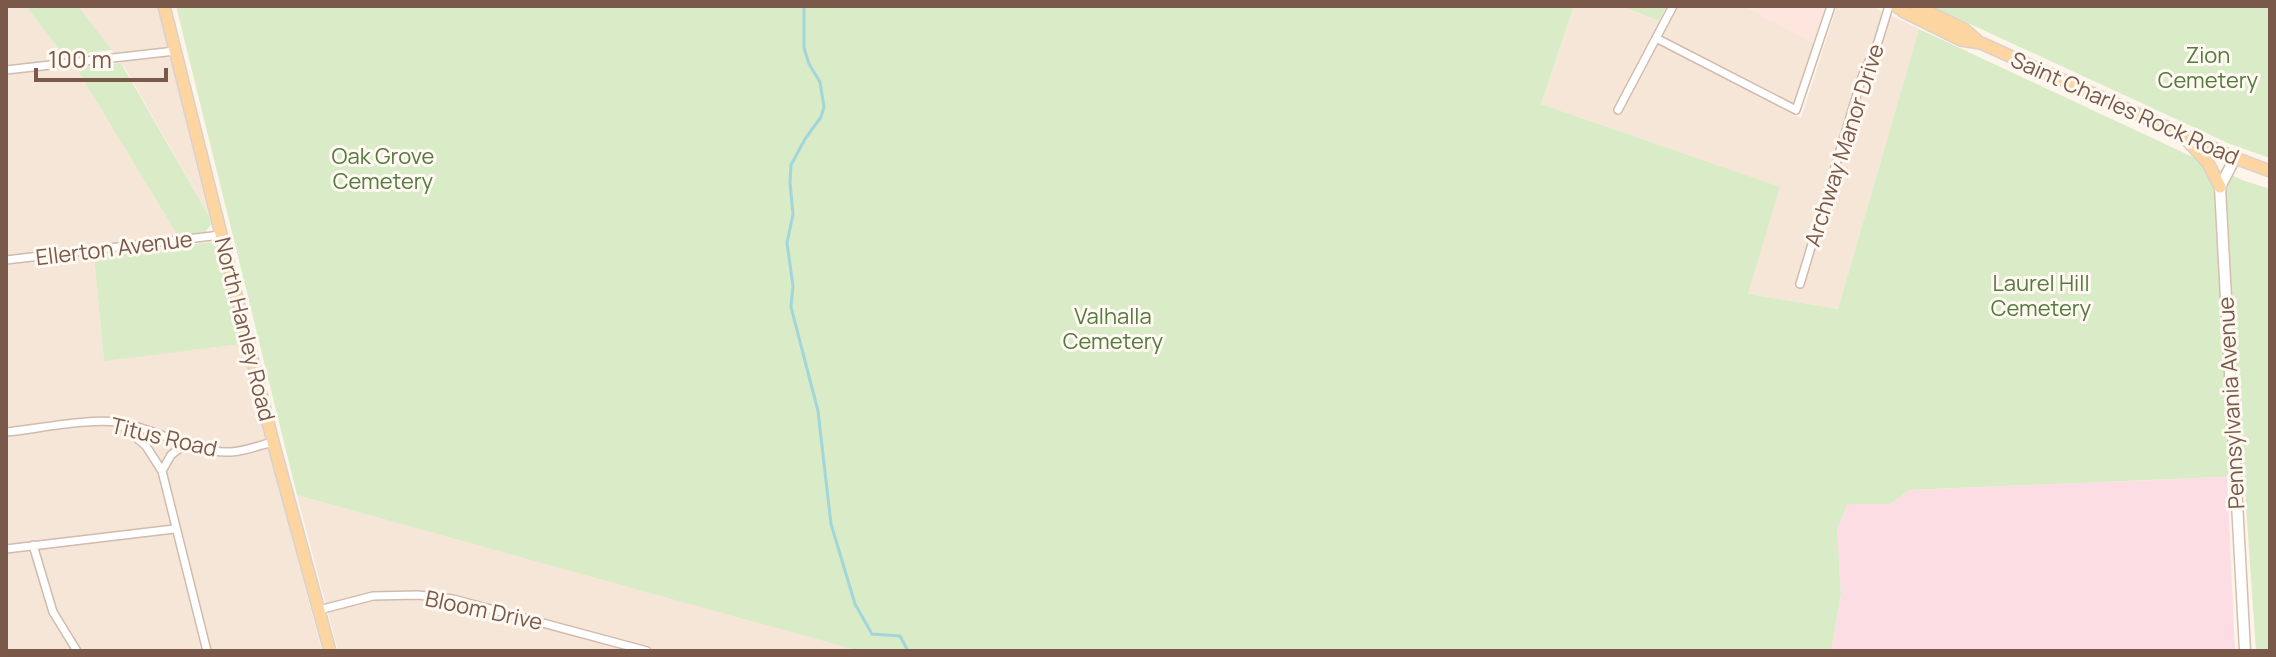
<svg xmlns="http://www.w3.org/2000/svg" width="2276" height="657" font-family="Manrope,sans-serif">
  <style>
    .residential { fill: #f5e6d8 }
    .commercial { fill: #fee5de }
    .medical { fill: #fcdde3 }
    .green { fill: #d9ecc7 }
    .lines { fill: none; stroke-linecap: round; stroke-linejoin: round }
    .stream { stroke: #a2d6db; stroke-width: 3 }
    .street-casing { stroke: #d1bbae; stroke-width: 10 }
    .secondary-casing { stroke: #d7bdae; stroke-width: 13 }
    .primary-casing { stroke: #dad1cd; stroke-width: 14 }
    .street { stroke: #fff; stroke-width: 7 }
    .secondary { stroke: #fff; stroke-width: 10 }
    .primary { stroke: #fdd5a1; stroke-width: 11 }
    .labels { text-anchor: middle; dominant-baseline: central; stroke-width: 6; stroke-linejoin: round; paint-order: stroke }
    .park-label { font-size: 22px; fill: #557a40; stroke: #fff9f1 }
    .street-label { font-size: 22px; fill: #7a594b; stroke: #fff9f1 }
  </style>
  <rect width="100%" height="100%" fill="#fdf4ea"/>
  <path class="residential" d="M6 6H26L64 56 76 68 178 236 93 246 104 360 241 344 322 651H6Z
    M78 6H157L209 216 125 68Z
    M1574 6H1621L1668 25 1678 6H1744L1814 43 1793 114 1801 118 1837 6H1871L1919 29 1838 309 1748 294 1779 187 1541 104Z
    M297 495 858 649 860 651H338Z"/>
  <path class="commercial" d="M1744 6H1825L1814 43Z"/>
  <path class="medical" d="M2227 477 2235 651H1831L1841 594 1837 529 1848 504H1890L1910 490Z"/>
  <path class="green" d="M26 6H78L112 50 64 56Z
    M176 6H1574L1541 104 1780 187 1748 294 1838 309 1919 29 2242 180 2270 189V651H2256L2244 476 1910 490 1890 504H1848L1837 529 1841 594 1831 651H860L297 495Z
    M1621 6H1667L1659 21Z
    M1931 6H2270V158L2230 144Z
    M121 63 209 216 211 225 205 232 178 236 76 68Z
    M211 242 217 248 241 344 104 361 94 256Z"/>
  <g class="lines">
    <path class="stream" d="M804 6V48L809 64 820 82 824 107 821 117 805 139 791 165 790 183 793 214 787 243 793 286 791 307 818 411 831 524 855 604 872 634 900 636 908 651"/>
    <g class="street-casing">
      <path id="street" d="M1656 38 1796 110 1831 6
        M6 70 175 51
        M1618 110 1673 6
        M6 260 221 235
        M1800 284 1863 74 1878 42 1889 6
        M120 424 146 446 162 471 207 651
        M6 432C36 429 90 418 117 422 157 428 191 454 231 452 246 451 260 445 273 442
        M162 471 171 455 185 444
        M33 545 53 612 77 651
        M6 549 174 529
        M319 610 373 596 418 595 453 599 647 651"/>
    </g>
    <g class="secondary-casing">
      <path id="secondary" d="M2235 158 2220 187 2245 651"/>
    </g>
    <g class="primary-casing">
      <path id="primary" d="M164 6 273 442 330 651
        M1896 6 1904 12 1961 40 1981 43 2235 158 2270 171
        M1916 6 1964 29 1980 43
        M2185 138 2208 163 2220 187"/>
    </g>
    <use href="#street" class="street"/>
    <use href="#secondary" class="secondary"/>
    <use href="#primary" class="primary"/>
  </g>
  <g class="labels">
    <g class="park-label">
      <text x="2208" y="55">Zion<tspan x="2208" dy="25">Cemetery</tspan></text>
      <text x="383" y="156">Oak Grove<tspan x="383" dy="25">Cemetery</tspan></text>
      <text x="2041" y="283">Laurel Hill<tspan x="2041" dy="25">Cemetery</tspan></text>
      <text x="1113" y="316">Valhalla<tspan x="1113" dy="25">Cemetery</tspan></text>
    </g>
    <g class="street-label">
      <text transform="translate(2125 108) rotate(24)">Saint Charles Rock Road</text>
      <text transform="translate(1844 145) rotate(-72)">Archway Manor Drive</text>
      <text transform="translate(114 248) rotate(-7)">Ellerton Avenue</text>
      <text transform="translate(245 329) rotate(76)">North Hanley Road</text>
      <text transform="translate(2231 403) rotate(-93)">Pennsylvania Avenue</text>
      <text transform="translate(164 437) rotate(13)">Titus Road</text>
      <text transform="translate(484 610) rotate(12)">Bloom Drive</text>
    </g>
  </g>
  <rect width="2276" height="657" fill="none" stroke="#7a594b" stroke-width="16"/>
  <path d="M36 68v12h130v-12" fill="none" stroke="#7a594b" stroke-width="4"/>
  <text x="48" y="68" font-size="24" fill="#7a594b" stroke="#fff9f1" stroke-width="6" paint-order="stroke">100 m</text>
</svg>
